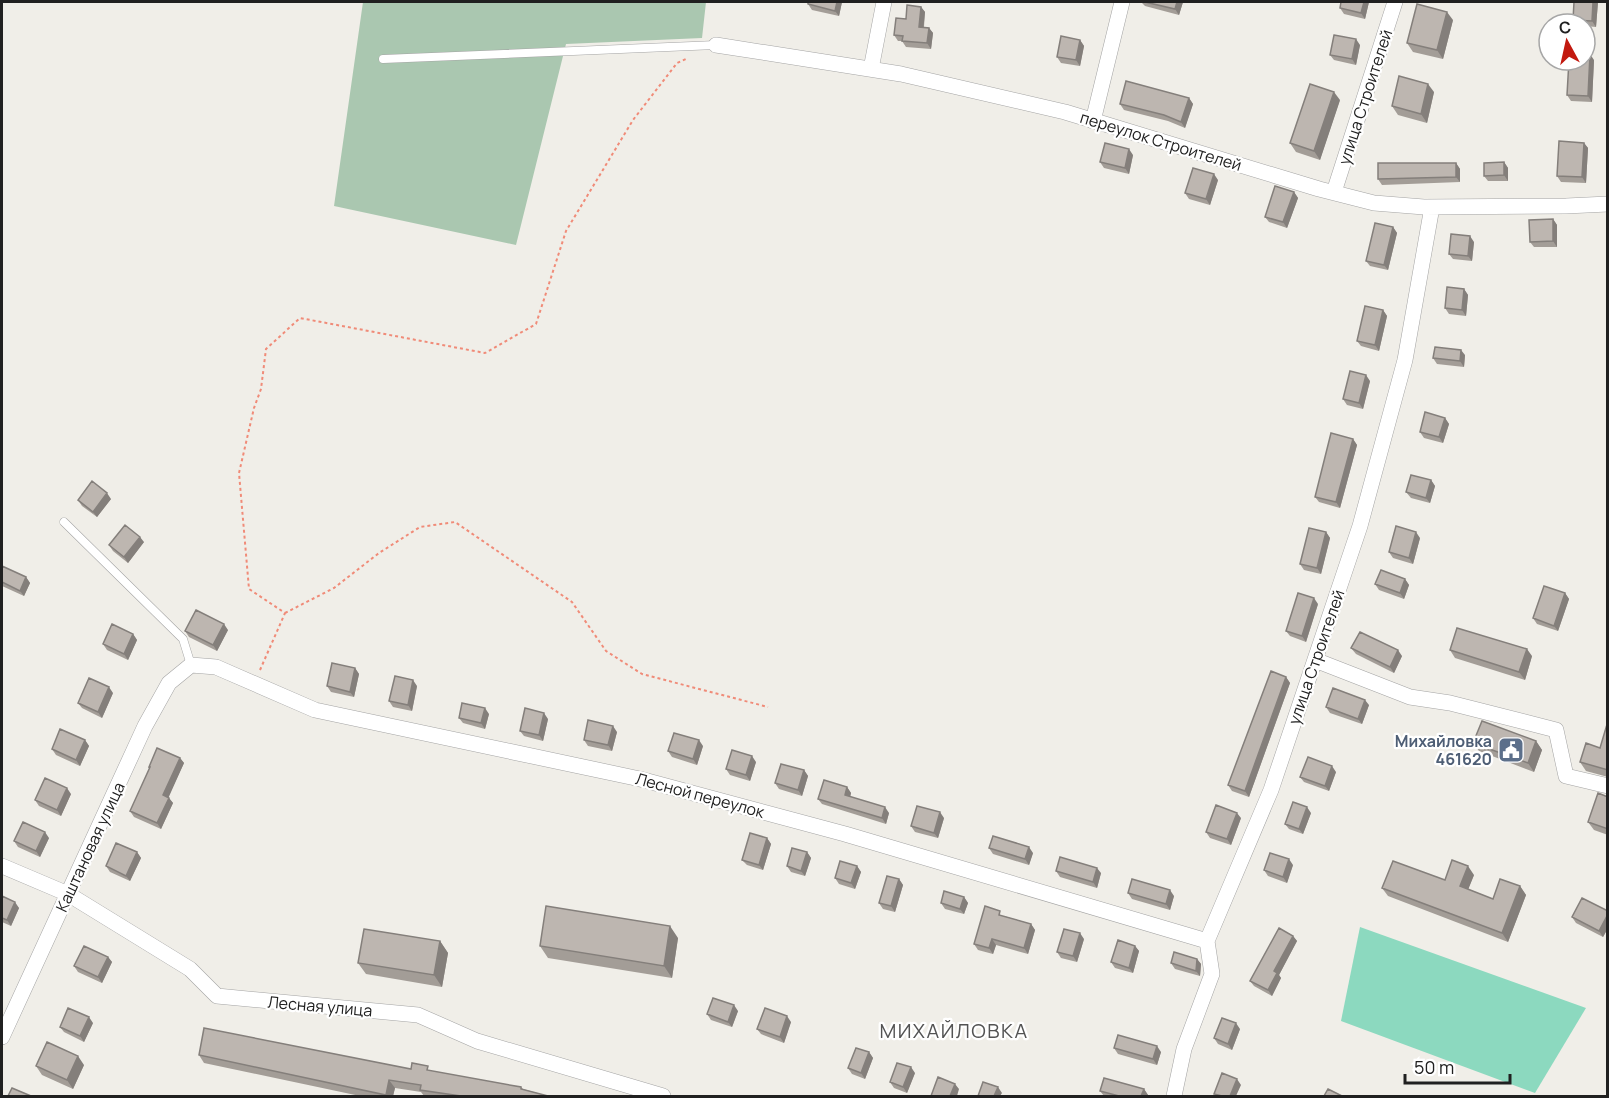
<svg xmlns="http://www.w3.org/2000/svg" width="1609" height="1098" font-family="Manrope,sans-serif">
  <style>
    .cemetery { fill: #aac7b0 }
    .pitch { fill: #8cd9bf }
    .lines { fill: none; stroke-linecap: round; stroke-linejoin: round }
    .service-casing { stroke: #a4a4a4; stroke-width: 9 }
    .minor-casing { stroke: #a4a4a4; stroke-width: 16 }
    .path { stroke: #f08b78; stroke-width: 2; stroke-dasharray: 3 3; stroke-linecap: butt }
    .service { stroke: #fff; stroke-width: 8 }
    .minor { stroke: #fff; stroke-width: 15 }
    .wall { fill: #a39d97 }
    .shaded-wall { fill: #847f7b }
    .building { fill: #bdb6b0; stroke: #847f7b; stroke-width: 1.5 }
    .labels { text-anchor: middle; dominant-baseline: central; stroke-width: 4.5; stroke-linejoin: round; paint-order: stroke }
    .street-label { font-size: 16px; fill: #202020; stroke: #fff }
    .service-label { font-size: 16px; font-weight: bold; fill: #4e5e75; stroke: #fff; text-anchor: end }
    .quarter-label { font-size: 20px; letter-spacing: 1.5px; fill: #535353; stroke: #fff }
  </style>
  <rect width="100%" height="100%" fill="#f0eee8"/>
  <path class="cemetery" d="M363 2H706L702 38 566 44 516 245 334 206Z"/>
  <path class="pitch" d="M1360 927 1586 1008 1535 1093 1341 1021Z"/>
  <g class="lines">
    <g class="service-casing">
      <path id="service" d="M383 59 716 45
        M64 522 183 639 191 665"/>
    </g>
    <g class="minor-casing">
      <path id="minor" d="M716 45 901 74 1065 112 1319 189 1374 203 1424 207 1566 206 1608 204
        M871 69 884 2
        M1093 121 1122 2
        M1334 192 1395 2
        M1315 660 1410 697 1450 703 1556 730 1566 776 1608 786
        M2 866 68 894 190 969 217 996 418 1015 477 1041 663 1096
        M2 1037 145 726 169 683 191 665 216 667 315 710 640 779 845 834 1207 941
        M1174 1096 1184 1049 1212 974 1207 941 1271 790 1360 526 1405 360 1432 207"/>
    </g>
    <path class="path" d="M285 613 334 588 379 553 420 527 455 522 572 602 606 651 642 674 768 707
      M260 670 285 613 249 589 239 473 254 408 261 389 266 349 300 318 485 353 536 324 566 231 633 120 677 63 688 58"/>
    <use href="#service" class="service"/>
    <use href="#minor" class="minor"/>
  </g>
  <path class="wall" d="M842 2 839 16 812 10 808 4Z
    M1141 2H1183L1179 15 1145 6Z
    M1341 2H1369L1365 19 1344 14 1340 8Z
    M1598 2 1596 27 1585 26V24H1576L1573 20Z
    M921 7 925 12 924 27 929 28 933 33 931 49 906 47 902 41H898L894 35 906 19Z
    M1453 20 1443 59 1413 52 1407 43Z
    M1080 40 1084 46 1080 66 1061 63 1057 57Z
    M1360 45 1356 65 1334 60 1330 55Z
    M1594 60 1592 102 1571 101 1567 95Z
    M1434 92 1427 123 1398 115 1392 106Z
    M1189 98 1193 104 1185 128 1168 121 1124 110 1120 104Z
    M1340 100 1320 160 1296 152 1290 143Z
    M1584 143 1588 148 1586 183 1561 182 1557 176Z
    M1133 155 1129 174 1104 168 1100 162Z
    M1504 162 1508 168V181H1488L1484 176Z
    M1456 163 1460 169V182L1382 185 1378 179Z
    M1218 180 1210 205 1189 199 1185 193Z
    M1294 192 1298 198 1287 228 1269 222 1265 217Z
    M1553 219 1557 225V247H1534L1530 242Z
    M1393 227 1397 233 1388 270 1370 266 1366 261Z
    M1474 242 1472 261 1453 259 1449 254Z
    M1464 289 1468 295 1466 316 1449 314 1445 308Z
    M1383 310 1387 316 1379 351 1361 346 1357 341Z
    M1465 355 1464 367 1437 364 1433 358Z
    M1370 381 1363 409 1347 405 1343 399Z
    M1445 418 1449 424 1443 443 1424 438 1420 432Z
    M1353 439 1357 445 1340 508 1319 502 1315 497Z
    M1431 480 1435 486 1430 503 1411 498 1406 492Z
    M111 499 97 517 82 506 78 500Z
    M1326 532 1330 538 1321 574 1304 570 1300 564Z
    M1420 538 1413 564 1393 558 1389 552Z
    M144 542 128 563 113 551 109 545Z
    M2 566 26 577 30 583 24 596 2 586Z
    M1405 579 1409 585 1404 599 1379 590 1375 584Z
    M1565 593 1569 599 1558 631 1537 624 1533 618Z
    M1318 604 1306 642 1290 636 1286 631Z
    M228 630 217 651 189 637 185 631Z
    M133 634 137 640 128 660 107 650 103 644Z
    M1351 648 1402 656 1394 673 1356 654Z
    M1450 650 1532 656 1525 680 1455 658Z
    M355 668 359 674 354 697 331 692 327 686Z
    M1286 677 1290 683 1249 797 1232 791 1228 785Z
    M417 686 412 711 393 707 389 701Z
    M113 693 102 718 82 708 78 703Z
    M1369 705 1362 724 1330 713 1326 707Z
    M489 714 485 729 463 723 459 718Z
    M548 719 543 741 524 736 520 731Z
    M1608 721V777L1586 771 1580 762 1600 748Z
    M617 732 612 751 588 746 584 740Z
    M85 740 89 746 80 766 56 755 52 749Z
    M1536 741 1542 750 1534 772 1479 751 1473 743Z
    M703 746 697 765 672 757 668 751Z
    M180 758 184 763 168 797 173 803 161 829 134 817 130 811 150 768 149 767Z
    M756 762 750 781 730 775 726 769Z
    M804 770 808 776 802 796 779 789 775 783Z
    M1336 772 1329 791 1304 782 1300 777Z
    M847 787 851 793 850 797 889 813 886 824 822 804 818 799Z
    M71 794 61 816 39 806 35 800Z
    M1608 797V835L1594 830 1588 822Z
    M1311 813 1303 834 1289 829 1285 824Z
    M944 818 938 838 915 832 911 826Z
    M1241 818 1231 845 1210 838 1206 832Z
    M49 838 40 857 18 847 14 841Z
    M767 838 771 844 763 870 747 865 742 860Z
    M989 848 1033 853 1029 865 993 854Z
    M137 852 141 858 130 881 110 872 106 866Z
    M807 852 811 858 805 876 791 872 787 866Z
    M1293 865 1287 883 1268 876 1264 870Z
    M857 866 861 872 855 889 839 884 835 878Z
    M1056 871 1101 873 1097 888 1060 877Z
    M1474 875 1468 889 1493 899 1520 886 1526 895 1508 942 1388 896 1382 888 1445 880Z
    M899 879 903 885 895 912 883 909 879 903Z
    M1128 893 1174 896 1170 910 1132 899Z
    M2 896 19 908 11 926 2 922Z
    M964 897 968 903 964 914 945 909 941 903Z
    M1608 911V928L1603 937 1576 923 1572 917Z
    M1004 916 1031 924 1035 930 1028 954 996 945 993 954 978 950 974 944Z
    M1293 936 1297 941 1279 975 1281 978 1272 996 1254 986 1250 981Z
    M678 938 672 978 548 958 540 946Z
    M1084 939 1077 962 1061 958 1057 952Z
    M440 941 448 953 442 987 366 974 358 963Z
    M1135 946 1139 951 1133 973 1115 968 1111 962Z
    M108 957 112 962 102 983 78 972 74 966Z
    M1197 959 1201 964 1200 976 1175 969 1171 963Z
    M738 1011 732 1027 711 1020 707 1014Z
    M791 1022 784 1043 761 1034 757 1029Z
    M93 1023 84 1042 64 1032 60 1027Z
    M1240 1029 1232 1050 1218 1044 1214 1038Z
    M1114 1048 1161 1052 1157 1065 1118 1054Z
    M869 1052 873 1058 865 1079 852 1074 848 1068Z
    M199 1055 411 1069 431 1071 521 1087 523 1089 548 1096H424L421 1092 395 1088 393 1096H360L204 1063Z
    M84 1065 73 1089 42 1075 36 1066Z
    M915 1073 907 1093 894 1088 890 1082Z
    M1144 1089 1148 1095 1147 1096H1104L1100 1091Z"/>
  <path class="shaded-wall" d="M837 2H842L839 16 835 11Z
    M1177 2H1183L1179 15 1175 9Z
    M1364 2H1369L1365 19 1361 13Z
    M1593 2H1598L1596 27 1592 21Z
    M921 7 925 12 923 32 919 27Z
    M1447 12 1453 20 1443 59 1437 50Z
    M929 28 933 33 931 49 927 43Z
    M1356 39 1360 45 1356 65 1352 59Z
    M1080 40 1084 46 1080 66 1076 60Z
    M1590 54 1594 60 1592 102 1588 96Z
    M1428 84 1434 92 1427 123 1421 114Z
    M1334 92 1340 100 1320 160 1314 151Z
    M1189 98 1193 104 1185 128 1181 122Z
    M1584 143 1588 148 1586 183 1582 177Z
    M1129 149 1133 155 1129 174 1125 168Z
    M1504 162 1508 168V181L1504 175Z
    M1456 163 1460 169V182L1456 177Z
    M1214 174 1218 180 1210 205 1206 199Z
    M1294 192 1298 198 1287 228 1283 222Z
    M1553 219 1557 225V247L1553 241Z
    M1393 227 1397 233 1388 270 1384 265Z
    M1470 236 1474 242 1472 261 1468 256Z
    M1464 289 1468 295 1466 316 1462 310Z
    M1383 310 1387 316 1379 351 1375 345Z
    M1461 350 1465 355 1464 367 1460 361Z
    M1366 375 1370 381 1363 409 1359 403Z
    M1445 418 1449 424 1443 443 1439 437Z
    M1353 439 1357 445 1340 508 1336 502Z
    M1431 480 1435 486 1430 503 1426 498Z
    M107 493 111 499 97 517 93 512Z
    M1326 532 1330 538 1321 574 1317 568Z
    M1416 532 1420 538 1413 564 1409 558Z
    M140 537 144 542 128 563 124 557Z
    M26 577 30 583 24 596 20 591Z
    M1405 579 1409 585 1404 599 1400 593Z
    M1565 593 1569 599 1558 631 1554 626Z
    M1314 598 1318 604 1306 642 1302 636Z
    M224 624 228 630 217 651 213 645Z
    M133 634 137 640 128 660 124 654Z
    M1527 649 1532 656 1525 680 1519 672Z
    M1398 650 1402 656 1394 673 1390 667Z
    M355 668 359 674 354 697 350 692Z
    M1286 677 1290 683 1249 797 1245 791Z
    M413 680 417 686 412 711 408 705Z
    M109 687 113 693 102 718 98 712Z
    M1365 700 1369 705 1362 724 1358 719Z
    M485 708 489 714 485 729 481 723Z
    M544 713 548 719 543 741 539 735Z
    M613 726 617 732 612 751 608 745Z
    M85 740 89 746 80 766 76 760Z
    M699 740 703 746 697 765 693 759Z
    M1536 741 1542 750 1534 772 1528 763Z
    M752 756 756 762 750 781 746 775Z
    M180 758 184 763 167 801 163 795Z
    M1332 766 1336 772 1329 791 1325 786Z
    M804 770 808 776 802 796 798 790Z
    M847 787 851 793 849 801 845 795Z
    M67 788 71 794 61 816 57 810Z
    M169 798 173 803 161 829 157 823Z
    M885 807 889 813 886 824 882 818Z
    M1307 807 1311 813 1303 834 1299 829Z
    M940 812 944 818 938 838 934 833Z
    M1237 813 1241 818 1231 845 1227 839Z
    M45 832 49 838 40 857 36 851Z
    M767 838 771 844 763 870 759 865Z
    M1029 847 1033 853 1029 865 1025 859Z
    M137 852 141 858 130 881 126 876Z
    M807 852 811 858 805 876 801 871Z
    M1289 859 1293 865 1287 883 1283 877Z
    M857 866 861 872 855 889 851 883Z
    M1468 866 1474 875 1466 895 1460 886Z
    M1097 868 1101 873 1097 888 1093 882Z
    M899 879 903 885 895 912 891 906Z
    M1520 886 1526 895 1508 942 1502 933Z
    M1170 890 1174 896 1170 910 1166 904Z
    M964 897 968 903 964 914 960 909Z
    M15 902 19 908 11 926 7 920Z
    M1608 914V928L1603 937 1599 931Z
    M1031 924 1035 930 1028 954 1024 948Z
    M670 926 678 938 672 978 664 966Z
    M1080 933 1084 939 1077 962 1073 956Z
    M1293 936 1297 941 1279 975 1281 978 1272 996 1268 990 1274 971Z
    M992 939 996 945 993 954 989 948Z
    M440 941 448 953 442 987 434 975Z
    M1135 946 1139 951 1133 973 1129 968Z
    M108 957 112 962 102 983 98 977Z
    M1197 959 1201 964 1200 976 1196 971Z
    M734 1005 738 1011 732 1027 728 1022Z
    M787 1016 791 1022 784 1043 780 1037Z
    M89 1017 93 1023 84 1042 80 1036Z
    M1236 1023 1240 1029 1232 1050 1228 1044Z
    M1157 1046 1161 1052 1157 1065 1153 1059Z
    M869 1052 873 1058 865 1079 861 1073Z
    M78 1056 84 1065 73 1089 67 1080Z
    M911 1067 915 1073 907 1093 903 1087Z
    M1237 1079 1241 1085 1236 1096H1230Z
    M389 1080 395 1088 393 1096H387L386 1095Z
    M955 1084 959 1089 957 1096H950Z
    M998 1087 1002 1093 1000 1096H994Z
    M1144 1089 1148 1095 1147 1096H1141Z"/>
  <path class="building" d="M808 2H837L835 11 808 4Z
    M1145 2H1177L1175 9Z
    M1341 2H1364L1361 13 1340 8Z
    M1574 2H1593L1592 21 1573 20Z
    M1417 4 1447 12 1437 50 1407 43Z
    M907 5 921 7 919 27 929 28 927 43 902 41 903 36 894 35 896 18 906 19Z
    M1334 35 1356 39 1352 59 1330 55Z
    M1061 36 1080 40 1076 60 1057 57Z
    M1585 54H1590L1588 96 1567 95 1569 60H1585Z
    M1399 76 1428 84 1421 114 1392 106Z
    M1126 81 1189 98 1181 122 1164 115 1120 104Z
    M1310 84 1334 92 1314 151 1290 143Z
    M1559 141 1584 143 1582 177 1557 176Z
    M1105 143 1129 149 1125 168 1100 162Z
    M1504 162V175L1484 176V163Z
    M1378 163H1456V177L1378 179Z
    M1193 168 1214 174 1206 199 1185 193Z
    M1275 186 1294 192 1283 222 1265 217Z
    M1553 219V241L1530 242 1529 220Z
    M1375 223 1393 227 1384 265 1366 261Z
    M1451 234 1470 236 1468 256 1449 254Z
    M1447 287 1464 289 1462 310 1445 308Z
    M1365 306 1383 310 1375 345 1357 341Z
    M1435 347 1461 350 1460 361 1433 358Z
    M1350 371 1366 375 1359 403 1343 399Z
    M1425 412 1445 418 1439 437 1420 432Z
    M1331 433 1353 439 1336 502 1315 497Z
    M1411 475 1431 480 1426 498 1406 492Z
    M92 481 107 493 93 512 78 500Z
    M125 525 140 537 124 557 109 545Z
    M1396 526 1416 532 1409 558 1389 552Z
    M1309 528 1326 532 1317 568 1300 564Z
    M2 566 26 577 20 591 2 582Z
    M1381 570 1405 579 1400 593 1375 584Z
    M1544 586 1565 593 1554 626 1533 618Z
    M1298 593 1314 598 1302 636 1286 631Z
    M196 610 224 624 213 645 185 631Z
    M112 624 133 634 124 654 103 644Z
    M1457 628 1527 649 1519 672 1450 650Z
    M1360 632 1398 650 1390 667 1351 648Z
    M332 663 355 668 350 692 327 686Z
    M1271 671 1286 677 1245 791 1228 785Z
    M395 676 413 680 408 705 389 701Z
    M89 678 109 687 98 712 78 703Z
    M1333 688 1365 700 1358 719 1326 707Z
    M462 703 485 708 481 723 459 718Z
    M525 708 544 713 539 735 520 731Z
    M588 720 613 726 608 745 584 740Z
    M1482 721 1536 741 1528 763 1473 743Z
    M1608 721V770L1580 762 1586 743 1600 748Z
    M60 729 85 740 76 760 52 749Z
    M674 733 699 740 693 759 668 751Z
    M157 748 180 758 163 795 169 798 157 823 130 811 150 767H149Z
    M732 750 752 756 746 775 726 769Z
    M1308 757 1332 766 1325 786 1300 777Z
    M781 764 804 770 798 790 775 783Z
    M45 778 67 788 57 810 35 800Z
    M824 780 847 787 845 795 885 807 882 818 818 799Z
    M1598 793 1608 797V829L1588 822Z
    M1293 802 1307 807 1299 829 1285 824Z
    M1216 805 1237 813 1227 839 1206 832Z
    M917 806 940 812 934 833 911 826Z
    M23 822 45 832 36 851 14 841Z
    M750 833 767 838 759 865 742 860Z
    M993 836 1029 847 1025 859 989 848Z
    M116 843 137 852 126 876 106 866Z
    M792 848 807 852 801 871 787 866Z
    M1270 853 1289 859 1283 877 1264 870Z
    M1060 857 1097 868 1093 882 1056 871Z
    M1452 860 1468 866 1460 886 1493 899 1500 879 1520 886 1502 933 1382 888 1393 861 1445 880Z
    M840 861 857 866 851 883 835 878Z
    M887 876 899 879 891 906 879 903Z
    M1132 879 1170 890 1166 904 1128 893Z
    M944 891 964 897 960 909 941 903Z
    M2 896 15 902 7 920 2 918Z
    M1582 898 1608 911V914L1599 931 1572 917Z
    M546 906 670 926 664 966 540 946Z
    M985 906 1000 911 999 915 1031 924 1024 948 992 939 989 948 974 944Z
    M1279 928 1293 936 1274 971 1277 973 1268 990 1250 981Z
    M364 929 440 941 434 975 358 963Z
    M1064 929 1080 933 1073 956 1057 952Z
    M1118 940 1135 946 1129 968 1111 962Z
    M84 946 108 957 98 977 74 966Z
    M1174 952 1197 959 1196 971 1171 963Z
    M713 998 734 1005 728 1022 707 1014Z
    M68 1008 89 1017 80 1036 60 1027Z
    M765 1008 787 1016 780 1037 757 1029Z
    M1222 1018 1236 1023 1228 1044 1214 1038Z
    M204 1028 411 1069 412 1063 428 1066 427 1070 521 1087V1089L548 1096H461L420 1090 421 1085 389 1080 386 1095 199 1055Z
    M1118 1035 1157 1046 1153 1059 1114 1048Z
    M47 1042 78 1056 67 1080 36 1066Z
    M856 1048 869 1052 861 1073 848 1068Z
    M897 1063 911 1067 903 1087 890 1082Z
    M1222 1073 1237 1079 1230 1096H1222L1214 1094Z
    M938 1077 955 1084 950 1096H931Z
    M1104 1078 1144 1089 1141 1096H1119L1100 1091Z
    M983 1082 998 1087 994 1096H978Z
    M12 1088 31 1096H8Z
    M1328 1089 1342 1096H1324Z"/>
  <defs>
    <g id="civic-square" transform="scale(1.35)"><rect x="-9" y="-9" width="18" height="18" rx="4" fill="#5c6f8a" stroke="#fff"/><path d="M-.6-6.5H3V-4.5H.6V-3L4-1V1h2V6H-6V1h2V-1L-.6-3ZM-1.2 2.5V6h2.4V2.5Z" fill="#fff"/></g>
  </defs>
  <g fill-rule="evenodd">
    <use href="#civic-square" x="1511" y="750"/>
  </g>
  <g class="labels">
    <g class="street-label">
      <text transform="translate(1365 97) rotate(-72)">улица Строителей</text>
      <text transform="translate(1161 141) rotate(17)">переулок Строителей</text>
      <text transform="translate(1316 657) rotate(-71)">улица Строителей</text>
      <text transform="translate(700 795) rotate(15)">Лесной переулок</text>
      <text transform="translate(90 847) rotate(-65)">Каштановая улица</text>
      <text transform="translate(320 1006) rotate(5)">Лесная улица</text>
    </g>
    <g class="service-label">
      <text x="1492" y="741">Михайловка<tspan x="1492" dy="18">461620</tspan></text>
    </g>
    <g class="quarter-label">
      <text x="954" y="1030">МИХАЙЛОВКА</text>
    </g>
  </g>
  <rect width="1609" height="1098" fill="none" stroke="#202020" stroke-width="6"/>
  <g transform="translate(1567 42) rotate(352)"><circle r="28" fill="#ffffff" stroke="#a6a6a6" stroke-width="1.5"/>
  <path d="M0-4.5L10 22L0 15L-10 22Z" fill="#c2190f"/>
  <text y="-9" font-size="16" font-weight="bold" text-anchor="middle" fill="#202020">С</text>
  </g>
  <path d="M1405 1074v9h105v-9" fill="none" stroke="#202020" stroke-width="3"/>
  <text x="1414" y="1074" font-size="18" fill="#202020" stroke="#ffffff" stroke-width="4.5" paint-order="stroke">50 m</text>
</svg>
